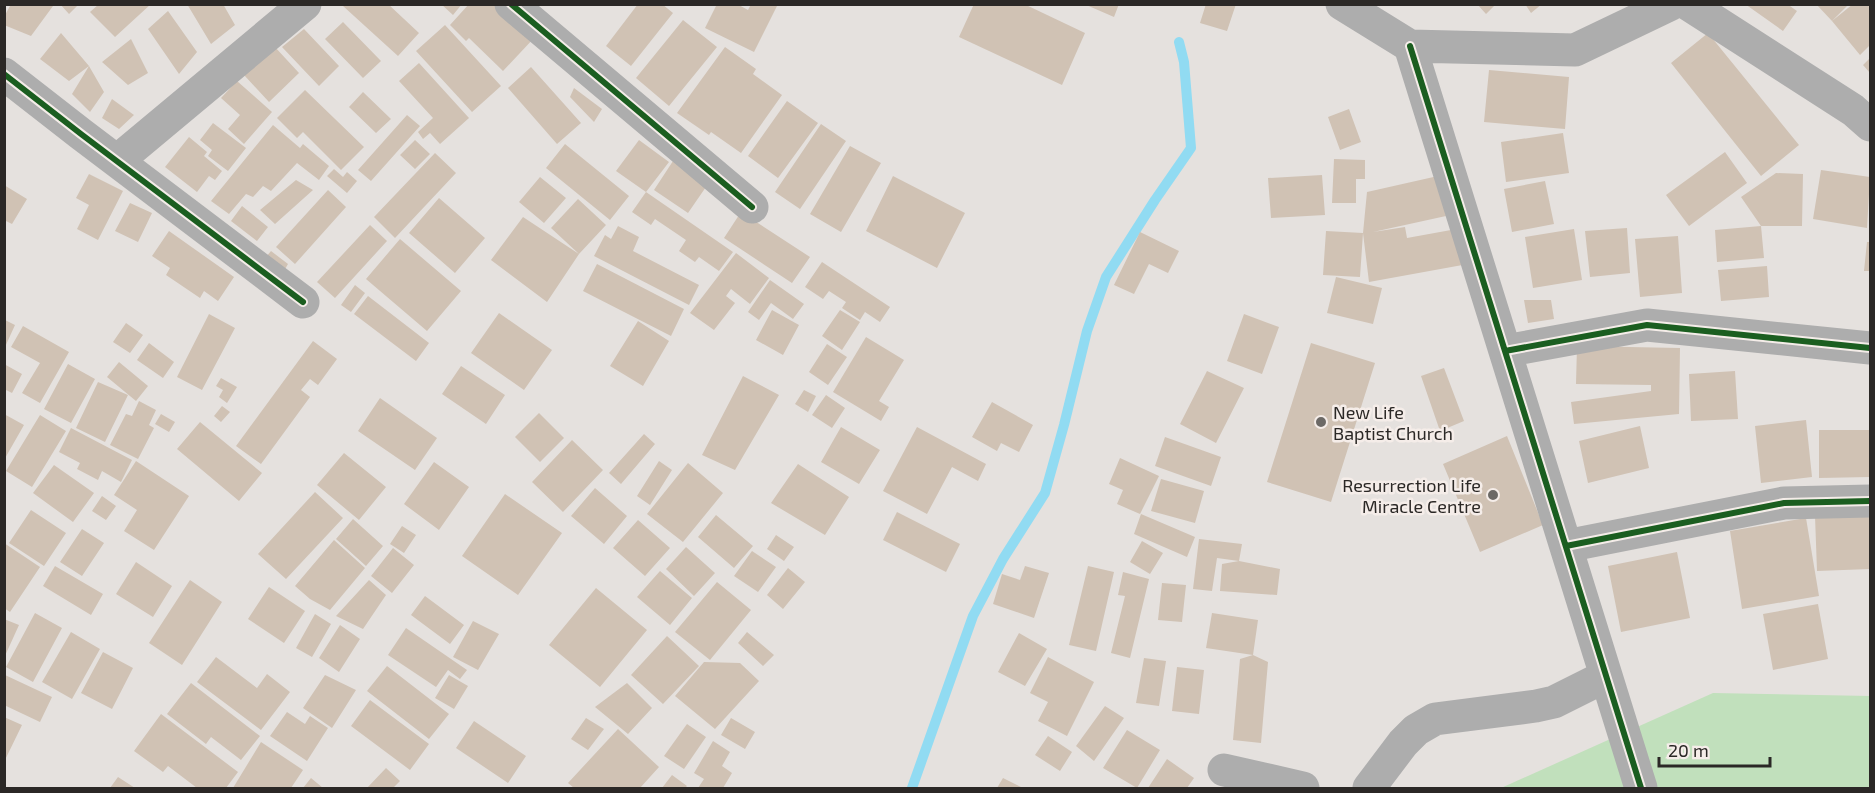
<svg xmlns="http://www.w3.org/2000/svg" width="1875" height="793" font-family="'Exo 2',sans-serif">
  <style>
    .green { fill: #c1e0bc }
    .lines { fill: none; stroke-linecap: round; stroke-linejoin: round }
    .stream { stroke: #91dbf2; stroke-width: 10 }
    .building { fill: #d0c2b4 }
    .minor { stroke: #adadad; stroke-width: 33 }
    .cycleway-casing { stroke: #f5ede9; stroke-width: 10 }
    .cycleway { stroke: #1b5e20; stroke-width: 6 }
    .poi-dot { fill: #6c6966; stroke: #f5ede9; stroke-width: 2 }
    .labels { text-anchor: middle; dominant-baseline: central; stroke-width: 5; stroke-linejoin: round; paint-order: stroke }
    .poi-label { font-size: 18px; fill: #2b2826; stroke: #f5ede9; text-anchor: start }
  </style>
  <rect width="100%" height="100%" fill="#e5e1de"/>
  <path class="green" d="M1713 693 1870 696V788H1501Z"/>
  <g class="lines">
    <path class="stream" d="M912 788 973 616 1003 559 1045 493 1064 425 1087 331 1106 277 1155 200 1191 148 1184 62 1179 42"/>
  </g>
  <path class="building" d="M11 4H49L53 6 31 36 4 25V17Z
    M60 4H79L69 14Z
    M99 4H151L115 37 90 12Z
    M187 4H223L235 25 211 44Z
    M344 4H388L419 33 398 56 343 6Z
    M441 4H462L453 15Z
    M469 4H500L534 38 503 71 469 38 466 41 450 25Z
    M638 4H662L673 13 631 66 606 46Z
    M717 4H737L748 10 751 4H778L754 52 705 28Z
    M974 4H1024L1085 33 1062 85 959 37Z
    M1084 4H1119L1114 17Z
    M1206 4H1236L1227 31 1200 23Z
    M1477 4H1496L1486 14Z
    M1525 4H1542L1531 13Z
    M1745 4H1787L1797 11 1783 31Z
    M1816 4H1849L1832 21Z
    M1853 4H1870V45L1860 55 1832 21Z
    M168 11 197 52 179 74 148 29Z
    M683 20 717 47 669 106 636 78Z
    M343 22 381 61 363 78 325 39Z
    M445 25 501 86 472 112 416 51Z
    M304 29 339 66 319 86 282 47Z
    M61 33 89 66 104 92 90 112 72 94 89 66 69 81 40 59Z
    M1708 33 1799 145 1761 176 1671 63Z
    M131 39 148 73 128 85 102 62Z
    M274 46 299 73 269 102 244 75Z
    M725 47 756 69 753 74 782 95 741 153 711 132 709 135 677 113Z
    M1870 58V73L1863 65Z
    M419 63 469 118 440 144 430 133 423 139 418 132 433 118 399 81Z
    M531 67 581 123 557 144 508 88Z
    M1489 70 1569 77 1565 129 1484 122Z
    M237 81 272 112 244 144 228 129 240 115 221 98Z
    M574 88 602 109 594 122 570 97Z
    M305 90 364 147 341 170 303 132 297 138 277 118Z
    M363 92 391 119 376 133 349 107Z
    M112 99 134 115 119 129 102 118Z
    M787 101 818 123 778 178 748 156Z
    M1349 109 1361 142 1340 150 1328 117Z
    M407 115 420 126 371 181 358 170Z
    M213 123 246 148 228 171 208 156 212 150 200 140Z
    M821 124 846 141 800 209 775 192Z
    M273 125 300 148 303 144 329 166 319 180 297 163 271 191 263 186 253 197 246 194 229 214 211 201Z
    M1563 133 1569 173 1506 182 1501 142Z
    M189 137 207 152 204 156 222 171 215 180 209 176 197 192 165 167Z
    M415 140 430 154 415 169 400 155Z
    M639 140 669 162 646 192 733 252 719 271 699 257 695 262 679 251 686 240 655 219 651 225 632 212 646 192 616 171Z
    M565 144 629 196 610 220 546 168Z
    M850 146 881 163 841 232 810 214Z
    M1725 152 1747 183 1689 226 1666 195Z
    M435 153 456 173 395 238 374 217Z
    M1334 159 1365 160V179H1356V203H1332Z
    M673 161 708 184 688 213 654 190Z
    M334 169 343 177 347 172 357 181 347 193 327 176Z
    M1821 170 1870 177 1867 228 1813 219Z
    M1776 173 1803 174 1802 226H1761L1764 258 1717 262 1715 230 1761 226 1741 197Z
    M89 174 123 191 98 240 77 229 89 205 76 198Z
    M1322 175 1325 215 1271 218 1268 178Z
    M893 176 965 213 937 268 866 231Z
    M1438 176 1446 216 1373 232 1405 227 1407 238 1462 228 1468 264 1369 282 1363 233 1367 192Z
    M540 177 566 198 544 223 519 202Z
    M296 180 313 190 275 224 260 210Z
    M1545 181 1554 224 1512 232 1504 189Z
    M4 185 27 199 12 224 4 220Z
    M328 190 346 207 295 264 276 247Z
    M439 198 485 238 455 273 409 233Z
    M578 199 606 225 579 254 551 228Z
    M130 203 152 213 138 242 115 231Z
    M242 206 268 227 257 241 231 221Z
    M741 212 810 257 792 283 724 238Z
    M523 217 579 254 547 302 491 260Z
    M370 225 387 241 335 298 317 282Z
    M618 226 639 237 633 251 699 285 689 305 594 256 605 235 611 239Z
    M1627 228 1630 273 1590 277 1585 231Z
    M1574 229 1582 280 1533 288 1525 237Z
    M169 231 234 277 218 301 204 291 200 298 166 275 170 268 152 256Z
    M1326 231 1363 233 1360 277 1323 275Z
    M1140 232 1179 251 1168 273 1149 264 1134 294 1114 285Z
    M1678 236 1682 293 1640 297 1635 239Z
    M400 239 461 291 427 331 366 279Z
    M1867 242H1870V271H1864Z
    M271 251 288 264 284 271 266 257Z
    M736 253 769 278 750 304 731 289 726 296 735 303 714 330 690 313Z
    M822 262 890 307 880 322 865 312 860 320 842 308 846 302 829 291 823 299 805 287Z
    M597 264 684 309 671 336 583 291Z
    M1767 266 1769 297 1721 301 1718 270Z
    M1336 277 1382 288 1373 324 1327 313Z
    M770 280 804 304 793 319 771 303 759 320 748 312Z
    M355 285 365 293 351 312 341 305Z
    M368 296 429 343 416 361 354 314Z
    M1524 300H1551L1554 319 1528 323Z
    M772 310 799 325 783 355 756 340Z
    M840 310 860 322 842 350 822 336Z
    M499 313 552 350 524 390 471 353Z
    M209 314 235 328 202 390 177 377Z
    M1244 314 1279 327 1262 374 1227 361Z
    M5 320 15 325 5 347Z
    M638 321 669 341 643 386 610 366Z
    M126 323 143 335 130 353 113 342Z
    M23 326 69 352 40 403 22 393 40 363 11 347Z
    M866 337 904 360 879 401 889 407 881 421 833 392Z
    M313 341 337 359 318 385 310 379 301 390 310 397 261 464 236 446Z
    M149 343 174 362 163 378 137 360Z
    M1311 343 1375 363 1331 502 1267 482Z
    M827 344 847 357 828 385 809 372Z
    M1577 346 1680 348 1679 414 1574 424 1571 402 1651 391V385L1576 384Z
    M119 362 148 386 136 401 107 377Z
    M4 364 22 374 12 393 4 389Z
    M68 364 95 379 71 423 44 409Z
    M461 366 505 395 486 424 442 394Z
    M1444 368 1464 421 1440 431 1421 376Z
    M1207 371 1244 388 1216 443 1180 424Z
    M1735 371 1738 419 1691 421 1689 374Z
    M743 376 779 395 735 470 702 455Z
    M221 378 237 387 227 403 219 397 223 390 216 386Z
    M98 382 128 395 105 442 76 428Z
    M804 390 816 396 808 412 795 404Z
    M826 395 845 408 832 428 812 415Z
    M380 398 437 438 415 470 358 431Z
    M139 401 156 410 149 425 154 428 138 459 110 445 126 414 132 416Z
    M992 402 1033 425 1019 452 1001 443 997 451 972 437Z
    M222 406 230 412 221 422 214 416Z
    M539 413 564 438 540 462 515 437Z
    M4 414 24 425 4 460Z
    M161 414 175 422 169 432 155 424Z
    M40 415 66 431 32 487 6 471Z
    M1806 420 1812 477 1761 483 1755 426Z
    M200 422 262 473 239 501 177 449Z
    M1640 426 1649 468 1588 483 1579 441Z
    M841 427 880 450 859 484 821 462Z
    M917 427 986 464 978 481 952 467 927 514 883 491Z
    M71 428 132 460 121 482 102 471 98 480 77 469 80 463 59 452Z
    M1819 430H1870V477L1819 478Z
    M644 434 655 444 621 484 609 473Z
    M1507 436 1543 525 1480 552 1443 464Z
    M1165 437 1221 457 1211 486 1155 466Z
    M572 440 603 470 563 512 532 482Z
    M344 453 386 487 359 520 317 485Z
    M1120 458 1159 476 1140 514 1117 504 1123 490 1109 484Z
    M136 461 189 496 154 550 124 531 137 510 114 495Z
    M659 461 672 470 650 505 637 496Z
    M434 462 469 487 439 530 404 504Z
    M688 463 723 493 683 542 647 514Z
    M798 464 849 497 825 535 771 503Z
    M54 465 94 493 73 522 33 493Z
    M1161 479 1204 491 1195 523 1151 511Z
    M595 488 627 516 604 544 571 516Z
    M315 492 343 518 286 579 258 554Z
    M505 494 562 533 518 595 462 556Z
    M102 496 116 506 106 520 92 511Z
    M31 510 66 533 44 566 9 543Z
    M897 512 960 544 946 572 883 540Z
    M1141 514 1195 537 1187 557 1134 534Z
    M1870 514V569L1817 571 1815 516Z
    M716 515 753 546 734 568 698 537Z
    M1806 518 1819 596 1742 609 1730 531Z
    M353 519 383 546 366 566 336 539Z
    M638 520 670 548 645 576 613 548Z
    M402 526 416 535 404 553 390 544Z
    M82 529 104 543 82 576 60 562Z
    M776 535 794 547 784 561 767 549Z
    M1199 539 1242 544 1239 561 1217 558 1212 591 1193 589Z
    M334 540 365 568 330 610 310 599 295 586Z
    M1142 541 1163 553 1150 574 1130 562Z
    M4 543 40 567 10 612 4 608Z
    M686 547 715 573 694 596 666 569Z
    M393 548 414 565 392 593 371 576Z
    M752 551 776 567 758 592 734 576Z
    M1677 552 1690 618 1621 632 1608 566Z
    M1239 561 1280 569 1277 595 1220 591 1222 564Z
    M136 562 172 586 153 617 116 594Z
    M55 566 103 594 91 615 43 586Z
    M1025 566 1049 573 1034 618 993 604 1002 574 1020 580Z
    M1088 566 1114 572 1096 651 1069 645Z
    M788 568 805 582 783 609 767 595Z
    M660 571 692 598 670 625 637 597Z
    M1123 572 1149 579 1130 658 1111 653 1125 596 1118 595Z
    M190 580 222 602 182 665 149 643Z
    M369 580 386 595 363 629 336 616Z
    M717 582 751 610 710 660 675 632Z
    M1162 583 1186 585 1182 622 1158 620Z
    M269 587 305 611 284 643 248 619Z
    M596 588 647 630 600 687 549 645Z
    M425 596 464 625 450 644 411 615Z
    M1818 604 1828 659 1773 670 1763 614Z
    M35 613 62 628 33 682 6 667Z
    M1212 613 1258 620 1253 655 1206 648Z
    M315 614 331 624 312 657 296 648Z
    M4 619 19 625 4 658Z
    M473 621 499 634 478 670 453 657Z
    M340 625 360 639 339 672 319 658Z
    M406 628 467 670 460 679 448 670 436 687 388 655Z
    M71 632 100 649 72 699 42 682Z
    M747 632 774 655 763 666 738 643Z
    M1019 633 1047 649 1025 686 998 672Z
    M667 636 699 666 663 704 631 675Z
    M103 652 133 668 112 709 81 693Z
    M1253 655 1268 662 1261 743 1233 740 1240 659Z
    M216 657 257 688 267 674 290 692 261 730 197 682Z
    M1048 657 1094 682 1067 736 1038 721 1048 702 1030 693Z
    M1144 658 1166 661 1159 706 1136 703Z
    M704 662 740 663 759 681 715 729 675 696Z
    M387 666 449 714 429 739 367 691Z
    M1177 667 1204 670 1199 714 1172 711Z
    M5 675 52 697 40 722 4 705Z
    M325 675 356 690 332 728 303 708Z
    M449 675 468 686 454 709 435 698Z
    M191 683 260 736 241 760 211 737 206 744 167 714Z
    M627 683 652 708 628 734 595 707Z
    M370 700 429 744 410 770 351 726Z
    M1105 706 1124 718 1094 761 1076 746Z
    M287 712 305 724 310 716 328 728 307 761 270 736Z
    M161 714 238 772 226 788H197L168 766 163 772 134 751Z
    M4 717 22 725 4 762Z
    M586 718 604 729 588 750 571 739Z
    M731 718 755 732 745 749 721 735Z
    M474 721 526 756 508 783 456 748Z
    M687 724 706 737 684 769 664 756Z
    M618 729 659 767 640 788H574L568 783Z
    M1127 730 1160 750 1137 788 1103 768Z
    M1048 736 1072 752 1060 771 1035 755Z
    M713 741 730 752 722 766 732 773 723 788H698L704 779 694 773Z
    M261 742 303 770 291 788H233Z
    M1167 759 1194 778 1187 788H1148Z
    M386 768 400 781 393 788H367Z
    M672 775 687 786 685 788H662Z
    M118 777 135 788H110Z
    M311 778 323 788H303Z
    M1003 778 1023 788H997Z"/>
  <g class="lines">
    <path class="minor" d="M511 4 752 207
      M1342 4 1410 46 1575 50 1671 4
      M1688 4 1853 110 1870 125
      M1410 46 1641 788
      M4 74 81 134 303 302
      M117 161 305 4
      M1505 351 1647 325 1870 348
      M1566 546 1784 503 1870 501
      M1224 770 1303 788
      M1369 788 1403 743 1416 730 1435 719 1536 706 1554 702 1606 676"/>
    <g class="cycleway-casing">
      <path id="cycleway" d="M511 4 752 207
        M1410 46 1641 788
        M4 74 81 134 303 302
        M1505 351 1647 325 1870 348
        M1566 546 1784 503 1870 501"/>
    </g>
    <use href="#cycleway" class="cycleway"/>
  </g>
  <g class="poi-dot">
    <circle cx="1321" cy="422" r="6"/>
    <circle cx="1493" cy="495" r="6"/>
  </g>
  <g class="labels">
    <g class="poi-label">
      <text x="1333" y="412">New Life<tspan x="1333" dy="21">Baptist Church</tspan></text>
      <text x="1481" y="485" text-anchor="end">Resurrection Life<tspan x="1481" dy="21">Miracle Centre</tspan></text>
    </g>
  </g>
  <rect width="1875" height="793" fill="none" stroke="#2b2826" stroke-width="12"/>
  <path d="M1659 757v9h111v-9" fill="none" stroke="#2b2826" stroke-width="3"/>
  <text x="1668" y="757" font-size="18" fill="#2b2826" stroke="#f5ede9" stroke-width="4.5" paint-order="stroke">20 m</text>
</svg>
